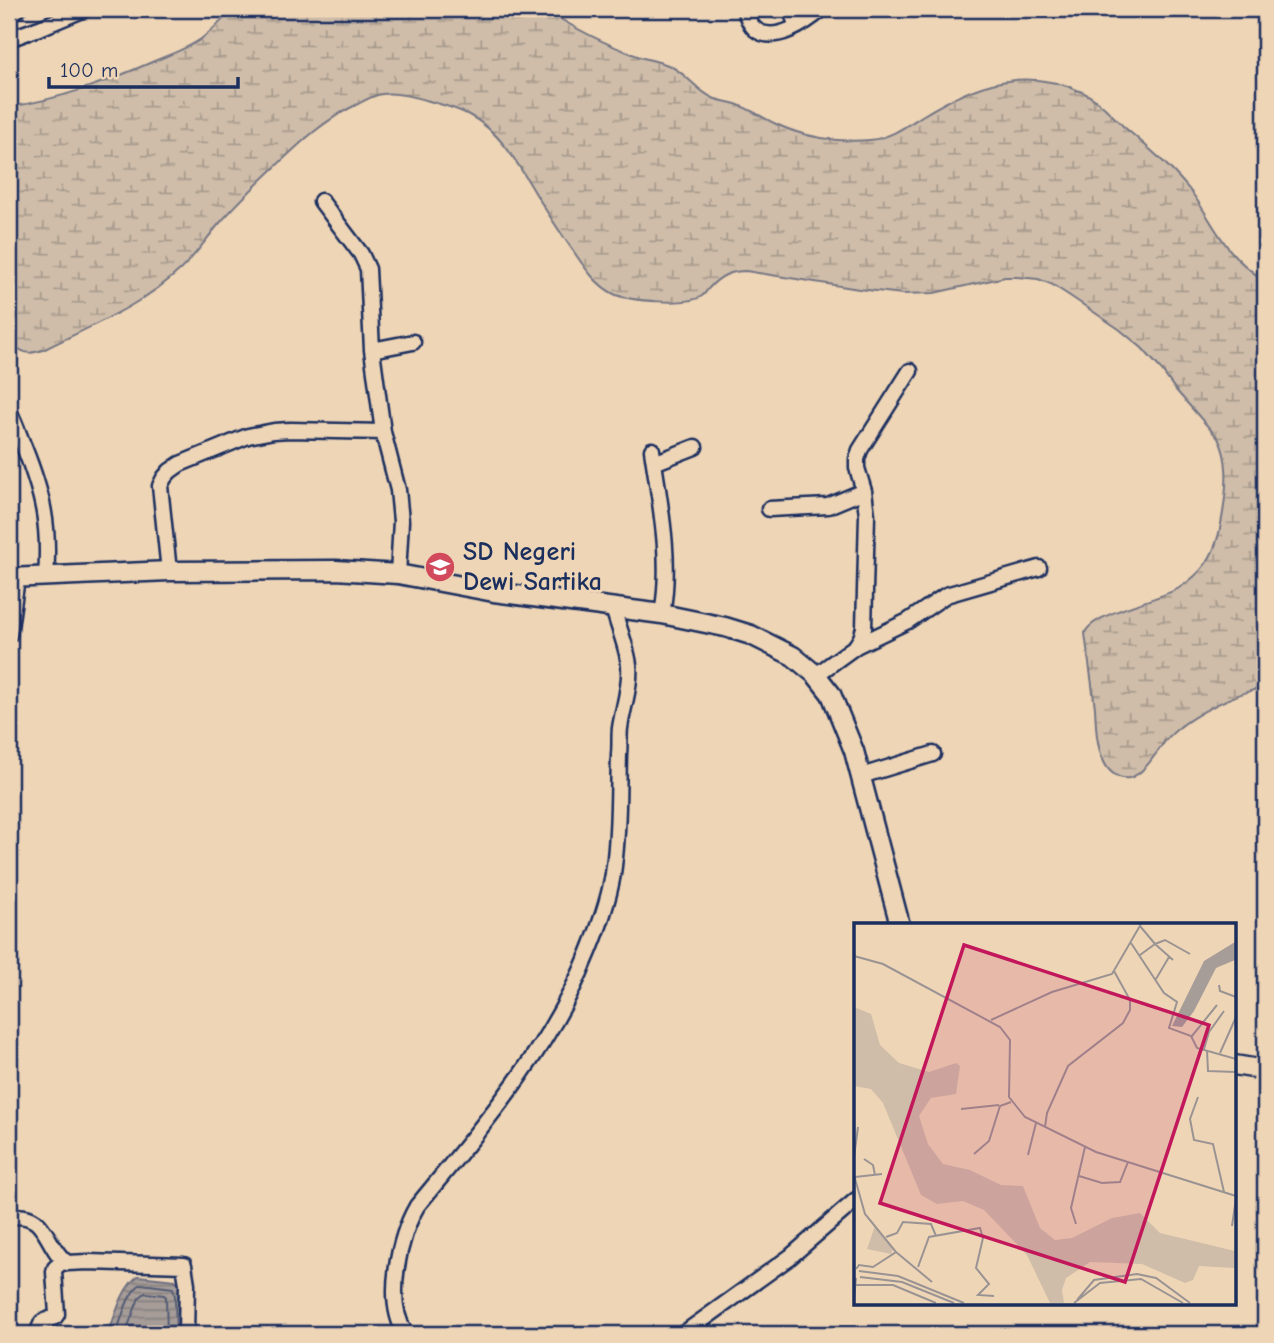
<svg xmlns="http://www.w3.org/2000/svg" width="1274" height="1343" font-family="'Comic Neue',sans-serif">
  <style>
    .wetland { fill: url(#wetland-marsh); stroke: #757684; stroke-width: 2 }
    .water { fill: url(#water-rules); stroke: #6e7081; stroke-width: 2 }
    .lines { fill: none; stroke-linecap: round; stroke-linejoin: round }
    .shore { stroke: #535b75; stroke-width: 2 }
    .minor-casing { stroke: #1b2f5e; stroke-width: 19 }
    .major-casing { stroke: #1b2f5e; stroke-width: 23 }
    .minor { stroke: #eed5b6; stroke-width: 14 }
    .major { stroke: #eed5b6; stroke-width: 18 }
    .labels { text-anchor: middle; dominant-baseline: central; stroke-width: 6; stroke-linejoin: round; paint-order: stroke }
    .poi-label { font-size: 26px; font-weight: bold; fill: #1b2f5e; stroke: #eed5b6; text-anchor: start }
    .inset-road { fill: none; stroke: #9a9393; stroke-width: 2 }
    .view { fill: #c2185b; fill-opacity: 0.15; stroke: #c2185b; stroke-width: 3.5 }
    .inset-edge { fill: none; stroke: #1b2f5e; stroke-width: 3.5 }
  </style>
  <defs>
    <pattern id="wetland-marsh" width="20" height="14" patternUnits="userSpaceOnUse" patternTransform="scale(1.75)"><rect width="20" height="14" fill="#cfbda9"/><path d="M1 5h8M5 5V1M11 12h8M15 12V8" fill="none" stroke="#a79a8d"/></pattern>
    <pattern id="water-rules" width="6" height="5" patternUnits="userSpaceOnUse" patternTransform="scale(1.75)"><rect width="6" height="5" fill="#a69c98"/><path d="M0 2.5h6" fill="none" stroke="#86807f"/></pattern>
  </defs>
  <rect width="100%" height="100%" fill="#eed5b6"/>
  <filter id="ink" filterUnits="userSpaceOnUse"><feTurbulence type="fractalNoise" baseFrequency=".0143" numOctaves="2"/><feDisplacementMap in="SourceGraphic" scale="14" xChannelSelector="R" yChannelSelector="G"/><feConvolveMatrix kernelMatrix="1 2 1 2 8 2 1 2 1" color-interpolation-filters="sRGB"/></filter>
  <g filter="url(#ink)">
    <path class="wetland" d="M232 9H545C573 28 608 45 640 57 650 60 661 62 670 66 686 73 696 90 713 98 722 102 734 102 743 107 755 112 765 119 776 124 803 137 839 143 870 140 890 138 905 127 922 116 974 84 1023 66 1082 92 1098 99 1111 114 1123 126 1147 147 1172 167 1192 193 1207 213 1219 240 1237 258 1245 267 1256 274 1265 282V688C1237 691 1185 718 1166 740 1157 751 1144 775 1129 778 1118 780 1108 771 1104 762 1096 745 1096 726 1095 708 1092 683 1088 658 1085 633 1092 613 1159 600 1179 588 1190 581 1200 572 1207 562 1218 545 1221 526 1224 506 1227 483 1229 459 1218 438L1175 389 1159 367 1142 348 1119 329 1067 294 1051 284 1038 279 1017 277H1005L934 293 903 294 859 289 746 271C730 271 720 276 709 288 707 290 705 294 702 296 688 306 629 301 614 294 596 285 585 268 574 252 562 235 550 217 539 199 520 168 503 133 469 115 456 108 443 105 429 101 415 97 397 92 382 94 374 95 365 100 358 104 325 119 300 143 274 168 255 186 236 204 219 224 206 239 195 256 181 269 143 305 91 326 45 349 28 356 22 353 9 341V107C61 99 104 83 152 62 168 55 187 49 201 39 213 30 222 21 232 9Z"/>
    <path class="water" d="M138 1276 175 1280 181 1287 182 1334H108C116 1315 121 1289 138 1276Z"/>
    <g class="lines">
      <path class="shore" d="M116 1334C122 1318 127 1293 141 1284L173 1288 175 1296 176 1334
        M125 1334 139 1298 145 1293 164 1295 166 1297 167 1334"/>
      <g class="minor-casing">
        <path id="minor" d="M744 9C747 16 749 24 755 29 774 45 807 22 822 9
          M790 9 797 26
          M9 12 18 9
          M9 39 42 27 85 9
          M321 201 361 254 368 269 372 350 383 432 398 490 401 521 398 574
          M372 350 413 342
          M9 411C15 422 19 435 24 447 43 495 50 525 46 577
          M652 450C660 504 672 560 662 614
          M654 463 695 447
          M769 509 828 506 864 491
          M169 571 160 486 164 478 170 471 180 464 248 436 274 431 290 430 383 432
          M9 635 17 578
          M856 646 908 621 946 595 1039 568
          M816 675 856 646 861 638 864 628 867 515 864 491 857 468V459L860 450 910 371
          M861 776 933 754
          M9 1217C48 1210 44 1246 67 1263L88 1262 184 1265 187 1284 186 1334
          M37 1334 42 1322 55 1317 57 1314 54 1272 55 1268 63 1261
          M406 1334C384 1302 399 1237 417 1206 483 1126 550 1049 589 952 600 925 611 895 614 866 619 830 618 791 619 754 620 745 619 736 620 728 623 707 631 686 629 665 627 647 618 626 613 608
          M683 1334 790 1257 856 1200"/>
      </g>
      <g class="major-casing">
        <path id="major" d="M9 578 169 571 336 570 398 574 494 592 662 614 725 627 751 635 793 656 816 675 831 694 854 751 900 925
          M1234 1065 1265 1070"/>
      </g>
      <use href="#minor" class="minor"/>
      <use href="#major" class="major"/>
    </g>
  </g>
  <defs>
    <g id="school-disc" transform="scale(1.575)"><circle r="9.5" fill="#d1495b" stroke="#eed5b6"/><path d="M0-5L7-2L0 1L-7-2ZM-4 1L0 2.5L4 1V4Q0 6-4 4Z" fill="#fff"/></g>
  </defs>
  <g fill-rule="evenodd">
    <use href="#school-disc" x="440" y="567"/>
  </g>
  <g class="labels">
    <g class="poi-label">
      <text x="463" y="552">SD Negeri<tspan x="463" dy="30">Dewi Sartika</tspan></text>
    </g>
  </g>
  <g transform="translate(854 923)">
    <rect width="382" height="382" fill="#eed5b6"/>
    <path d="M0 84 17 91 26 122 45 140 75 149 102 140 106 143 102 171 77 175 65 193 74 221 89 241 116 247 147 262 169 263 186 305 201 317 218 315 258 295 286 290 306 310 381 328V345L345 343 339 357 331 360 288 341 236 339 212 355 208 367 210 380H196L173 332 130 287 109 278 83 281 67 272 29 180 17 166 0 163Z" fill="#cfbda9"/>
    <path d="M21 303 39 326 37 331 13 326Z" fill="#cfbda9"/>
    <path d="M381 19V37L362 45 340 88 328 104 318 103 350 38Z" fill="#a69c98"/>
    <path class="inset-road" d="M286 3 301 21 311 17 336 31M277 20 310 70 323 79 315 105 337 113 343 125 382 136M286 32 301 21 319 37M0 33 29 41 146 104 156 117 155 174 171 194 242 229 382 273M302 56 315 34M365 62 366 68 382 74M137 97 198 69 258 51 287 1M338 113 363 82M350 126 355 109 370 88M353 127 354 148 382 149M366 130 382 94M344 174 336 196 340 217 359 221 370 269M107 186 145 182M191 204 193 190 214 143 269 100 276 87V77L260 48M120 231 135 218 146 183 157 179M174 232 182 200M0 234 4 204M10 236 19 242 21 252M0 252 11 291 42 329 19 344 5 342 2 346M225 253 248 260 266 259 274 239M1 254 28 251M222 301 217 285 231 224M378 303 382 275M32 314 43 310 49 299 77 301 82 313M42 329 78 359M64 344 75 314 126 305 129 315 122 345 135 361 124 372 140 373M5 348 44 353 110 380M6 354 48 359 100 380M0 362H39L82 380M223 377 240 357 283 351 302 355 336 380M0 378 2 355M220 380 246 360 287 356 329 380"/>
    <path class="view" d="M110 22 355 102 271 359 26 280Z"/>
    <rect width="382" height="382" class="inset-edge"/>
  </g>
  <rect width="1274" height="1343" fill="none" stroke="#eed5b6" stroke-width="35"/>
  <rect x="18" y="18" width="1239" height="1308" fill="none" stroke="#1b2f5e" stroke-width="2.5" filter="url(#ink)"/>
  <path d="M49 77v10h189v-10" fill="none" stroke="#1b2f5e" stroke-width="3.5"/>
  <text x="60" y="77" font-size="21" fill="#1b2f5e" stroke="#eed5b6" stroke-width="5" paint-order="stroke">100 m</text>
</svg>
